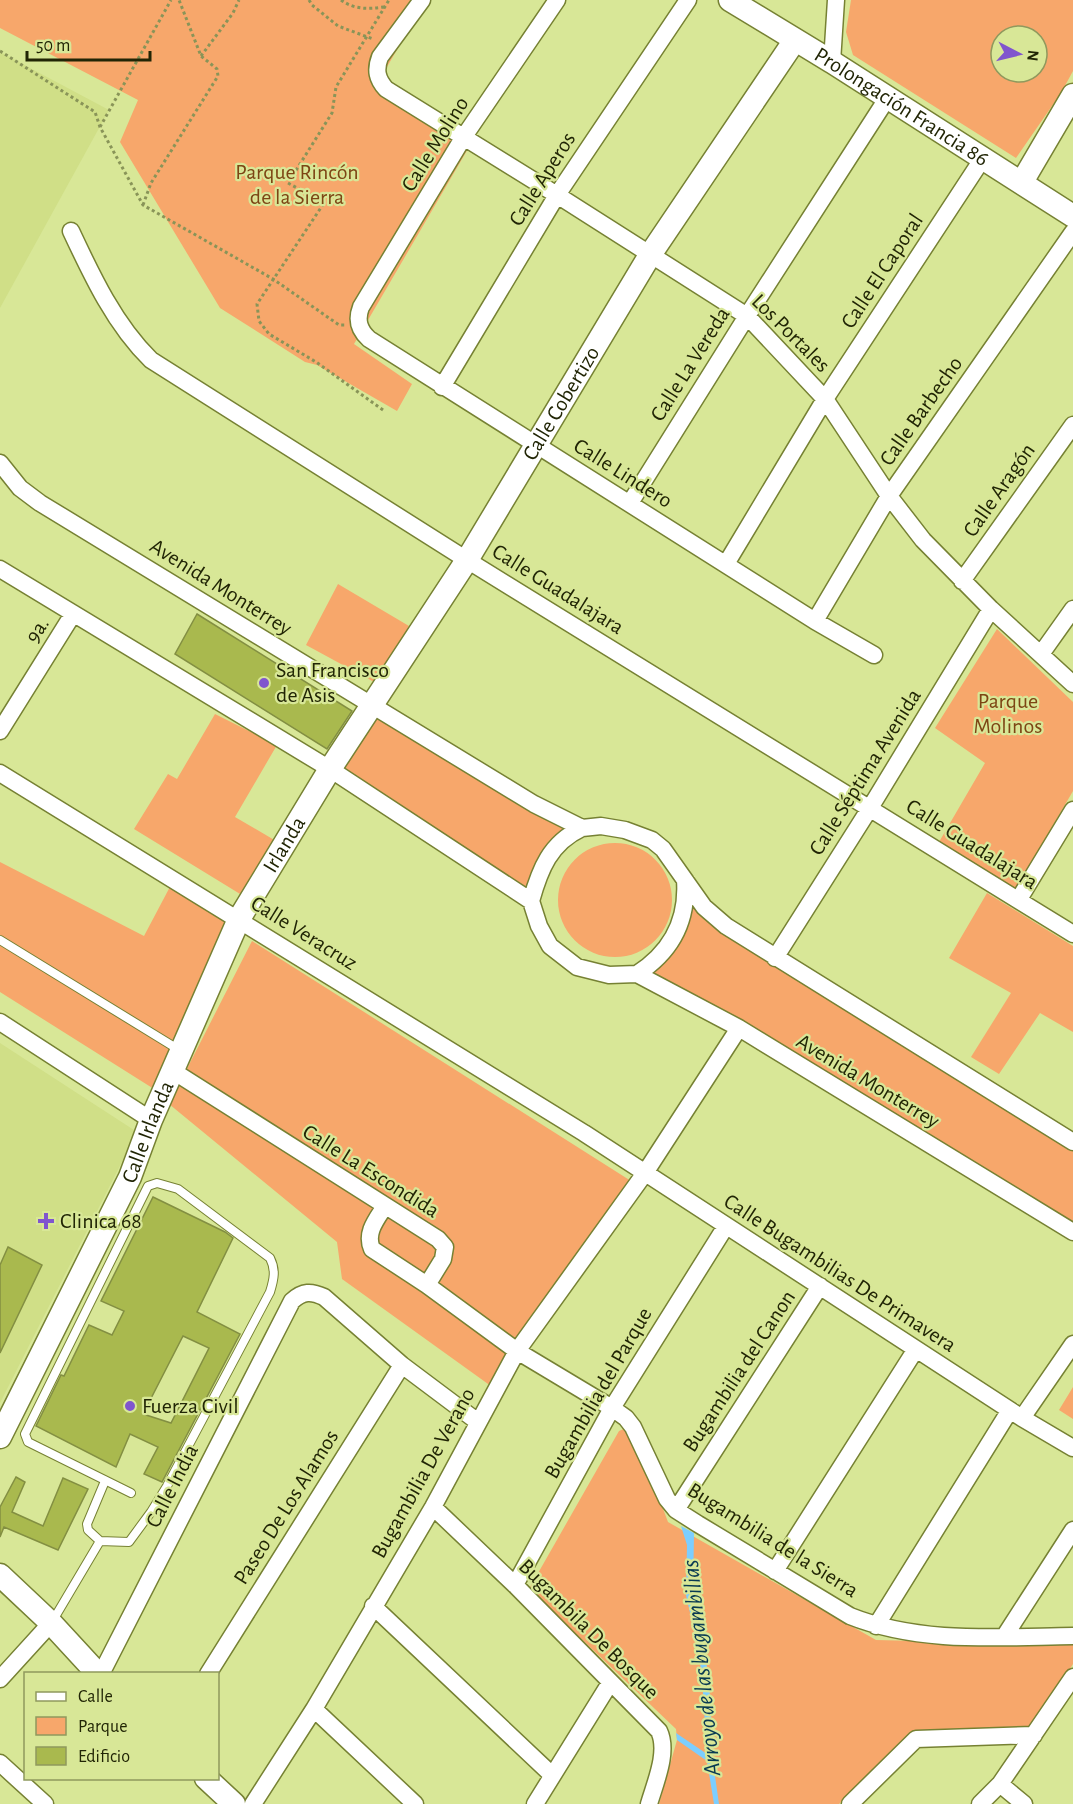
<svg xmlns="http://www.w3.org/2000/svg" width="1073" height="1804" font-family="'Alegreya Sans',sans-serif">
  <style>
    .built { fill: #d0df87 }
    .green { fill: #f7a76b; fill-rule: evenodd }
    .water { fill: #7cceff }
    .building { fill: #a9b94e; stroke: #838f42; stroke-width: 1.5; fill-rule: evenodd }
    .lines { fill: none; stroke-linecap: round; stroke-linejoin: round }
    .lane-casing { stroke: #768133; stroke-width: 10 }
    .street-casing { stroke: #768133; stroke-width: 19 }
    .secondary-casing { stroke: #768133; stroke-width: 25 }
    .path { stroke: #899458; stroke-width: 3; stroke-dasharray: 3 3; stroke-linecap: butt }
    .lane { stroke: #fff; stroke-width: 8 }
    .street { stroke: #fff; stroke-width: 16 }
    .secondary { stroke: #fff; stroke-width: 22 }
    .poi-dot { fill: #8055ce; stroke: #d8e797; stroke-width: 2 }
    .labels { text-anchor: middle; dominant-baseline: central; stroke-width: 4.5; stroke-linejoin: round; paint-order: stroke }
    .street-label { font-size: 22px; fill: #212505; stroke: #d8e797 }
    .park-label { font-size: 22px; fill: #7d4514; stroke: #d8e797 }
    .poi-label { font-size: 22px; fill: #212505; stroke: #d8e797; text-anchor: start }
    .water-label { font-size: 24px; font-style: italic; fill: #0a3a52; stroke: #d8e797 }
  </style>
  <rect width="100%" height="100%" fill="#d8e797"/>
  <path class="built" d="M0 52 109 110 0 308Z
    M0 1043 137 1132 0 1403Z"/>
  <path class="green" d="M0 0H426L377 84 472 142 354 344 412 384 397 411 317 365 305 362 220 308 120 142 138 100 0 28Z
    M851 0H1073V71L1061 93 1016 158 853 55 846 32ZM1001 36H1037V72H1001Z
    M338 584 409 626 376 683 306 645Z
    M997 629 1073 702V791L1016 889 939 842 985 763 935 728Z
    M215 714 277 745 235 817 276 841 245 897 134 829 168 774 177 779Z
    M373 714 565 830 549 841 533 872 529 894 338 768Z
    M558 900a57 57 0 1 1 114 0a57 57 0 1 1-114 0Z
    M0 862 144 936 172 883 234 917 154 1089 0 992Z
    M987 893 1073 946V1032L1040 1013 999 1074 971 1057 1011 993 949 958Z
    M686 897 1073 1141V1233L637 974 654 962Z
    M252 941 631 1181 502 1394 342 1279 337 1242 169 1104Z
    M1073 1387V1419L1059 1410Z
    M626 1428 636 1437 668 1522 876 1640 1073 1645V1664L1032 1729 912 1733 839 1804H659L677 1740 676 1729 529 1589 619 1431Z"/>
  <path class="water" d="M681 1526 694 1533 693 1592 709 1678 713 1762 719 1804H714L707 1761 677 1740 676 1733 707 1754 702 1678 698 1648 686 1595 687 1545Z"/>
  <path class="building" d="M197 614 352 711 327 749 175 654Z
    M153 1197 225 1232 233 1238 197 1312 240 1334 162 1482 144 1474 158 1447 130 1434 116 1467 36 1426 61 1375 64 1376 89 1325 112 1335 124 1311 101 1301ZM183 1336 209 1348 171 1423 143 1414Z
    M8 1247 42 1265 0 1353V1265Z
    M16 1477 25 1482 12 1512 43 1526 63 1478 88 1489 58 1550 4 1527 0 1537V1507Z"/>
  <g class="lines">
    <g class="lane-casing">
      <path id="lane" d="M0 940 181 1051
        M105 1481 87 1524 88 1530 100 1541 129 1542 151 1512 167 1486 270 1292C274 1279 276 1270 270 1258L178 1189 157 1183 148 1186 25 1434 28 1442 131 1493
        M52 1622 100 1541"/>
    </g>
    <g class="street-casing">
      <path id="street" d="M422 0 380 57C375 70 377 79 386 89L557 195 747 316 825 399 889 496 923 540 991 609 1073 684
        M557 0 463 138 361 307C356 320 359 330 369 339L815 621 874 655
        M832 62 836 0
        M71 231C92 276 115 325 151 360L467 560 1073 934
        M442 387 557 195 688 0
        M0 463 20 488 40 503 534 804 582 828 601 826 625 830 652 840 663 849 704 907 726 926 1073 1142
        M630 503 747 316 888 97
        M726 564 825 399 983 158
        M0 569 330 769 531 901 539 926 550 946 577 967 609 975 637 974 739 1028 1073 1232
        M962 581 1073 425
        M815 621 889 496 1073 232
        M1041 654 1073 609
        M0 731 73 614
        M0 773 584 1133 1022 1418 1073 1448
        M1019 899 1073 810
        M531 901C540 869 550 843 582 828
        M775 958 870 808 991 609
        M637 974C671 952 688 921 685 880
        M0 1022 151 1120
        M173 1071 438 1239 445 1247 443 1259 427 1285 517 1351 612 1408 626 1418 633 1427 667 1499 676 1510 698 1524 850 1616C920 1644 999 1637 1073 1636
        M385 1206C376 1220 365 1233 372 1249L427 1285
        M1022 1418 1073 1344
        M433 1507 515 1585 659 1731C669 1752 655 1783 649 1804
        M676 1510 820 1286
        M775 1571 916 1349
        M515 1585 612 1408 726 1226
        M373 1606 552 1775
        M876 1626 1010 1410
        M1004 1637 1073 1530
        M101 1674 292 1301C303 1291 311 1291 324 1297L402 1365 478 1422
        M208 1674 402 1365
        M0 1679 51 1623
        M314 1709 415 1804
        M0 1763 45 1804
        M1000 1784 1024 1804
        M253 1804 314 1709 433 1507 517 1351 645 1173 739 1028
        M535 1804 610 1683
        M850 1804 916 1739 1034 1735
        M980 1804 1000 1784 1073 1677"/>
    </g>
    <g class="secondary-casing">
      <g id="secondary">
        <path id="s1" d="M730 0 832 62 1073 216"/>
        <path d="M1022 182 1073 95"/>
        <path id="s2" d="M0 1437 130 1177 151 1120 239 919 330 769 467 560 650 255 795 40"/>
        <path d="M0 1575 51 1623 98 1674"/>
        <path d="M206 1778 234 1804"/>
      </g>
    </g>
    <path class="path" d="M309 0 312 5 338 26 373 39
      M341 0C355 10 368 9 384 7
      M0 51 95 112 100 127 143 205 273 279 339 325H345
      M201 56 233 13 239 0
      M100 127 171 0
      M143 205 151 183 218 76 217 69 201 56 179 0
      M383 410 316 362 269 334 259 321 257 304 324 203 288 183 332 113 336 87 389 0"/>
    <use href="#lane" class="lane"/>
    <use href="#street" class="street"/>
    <use href="#secondary" class="secondary"/>
  </g>
  <g class="poi-dot">
    <circle cx="264" cy="683" r="6"/>
    <path d="M43 1212h6v6h6v6h-6v6h-6v-6h-6v-6h6z"/>
    <circle cx="130" cy="1406" r="6"/>
  </g>
  <g class="labels">
    <g class="street-label">
      <text stroke="none"><textPath href="#s1" startOffset="202">Prolongación Francia 86</textPath></text>
      <text transform="translate(435 144) rotate(-58)">Calle Molino</text>
      <text transform="translate(542 179) rotate(-58)">Calle Aperos</text>
      <text transform="translate(882 271) rotate(-57)">Calle El Caporal</text>
      <text transform="translate(791 333) rotate(45)">Los Portales</text>
      <text transform="translate(690 364) rotate(-58)">Calle La Vereda</text>
      <text stroke="none"><textPath href="#s2" startOffset="1179">Calle Cobertizo</textPath></text>
      <text transform="translate(921 411) rotate(-55)">Calle Barbecho</text>
      <text transform="translate(623 473) rotate(32)">Calle Lindero</text>
      <text transform="translate(999 490) rotate(-55)">Calle Aragón</text>
      <text transform="translate(221 587) rotate(32)">Avenida Monterrey</text>
      <text transform="translate(558 589) rotate(32)">Calle Guadalajara</text>
      <text transform="translate(37 630) rotate(-58)">9a.</text>
      <text transform="translate(865 772) rotate(-58)">Calle Séptima Avenida</text>
      <text stroke="none"><textPath href="#s2" startOffset="658">Irlanda</textPath></text>
      <text transform="translate(972 844) rotate(32)">Calle Guadalajara</text>
      <text transform="translate(304 933) rotate(32)">Calle Veracruz</text>
      <text transform="translate(868 1081) rotate(31)">Avenida Monterrey</text>
      <text stroke="none"><textPath href="#s2" startOffset="339">Calle Irlanda</textPath></text>
      <text transform="translate(371 1171) rotate(32)">Calle La Escondida</text>
      <text transform="translate(840 1273) rotate(33)">Calle Bugambilias De Primavera</text>
      <text transform="translate(739 1371) rotate(-57)">Bugambilia del Canon</text>
      <text transform="translate(598 1393) rotate(-60)">Bugambilia del Parque</text>
      <text transform="translate(423 1473) rotate(-61)">Bugambilia De Verano</text>
      <text transform="translate(172 1486) rotate(-63)">Calle India</text>
      <text transform="translate(286 1507) rotate(-58)">Paseo De Los Alamos</text>
      <text transform="translate(773 1540) rotate(32)">Bugambilia de la Sierra</text>
      <text transform="translate(589 1629) rotate(45)">Bugambila De Bosque</text>
    </g>
    <g class="park-label">
      <text x="297" y="172">Parque Rincón<tspan x="297" dy="25">de la Sierra</tspan></text>
      <text x="1008" y="701">Parque<tspan x="1008" dy="25">Molinos</tspan></text>
    </g>
    <g class="poi-label">
      <text x="276" y="670">San Francisco<tspan x="276" dy="25">de Asis</tspan></text>
      <text x="60" y="1221">Clinica 68</text>
      <text x="142" y="1406">Fuerza Civil</text>
    </g>
    <g class="water-label">
      <text transform="translate(702 1668) rotate(-96)">Arroyo de las bugambilias</text>
    </g>
  </g>
  <rect x="24" y="1672" width="195" height="108" fill="#d8e797" stroke="#8f995d" stroke-width="1.5"/>
  <rect x="36" y="1692" width="30" height="9" fill="#ffffff" stroke="#8f995d" stroke-width="1.5"/>
  <text x="78" y="1702" font-size="18" fill="#212505">Calle</text>
  <rect x="36" y="1717" width="30" height="18" fill="#f7a76b" stroke="#8f995d" stroke-width="1.5"/>
  <text x="78" y="1732" font-size="18" fill="#212505">Parque</text>
  <rect x="36" y="1747" width="30" height="18" fill="#a9b94e" stroke="#8f995d" stroke-width="1.5"/>
  <text x="78" y="1762" font-size="18" fill="#212505">Edificio</text>
  <g transform="translate(1019 54) rotate(97)"><circle r="28" fill="#d8e797" stroke="#8f995d" stroke-width="1.5"/>
  <path d="M0-4.5L10 22L0 15L-10 22Z" fill="#8055ce"/>
  <text y="-9" font-size="16" font-weight="bold" text-anchor="middle" fill="#212505">N</text>
  </g>
  <path d="M27 51v9h123v-9" fill="none" stroke="#212505" stroke-width="3"/>
  <text x="36" y="51" font-size="18" fill="#212505" stroke="#d8e797" stroke-width="4.5" paint-order="stroke">50 m</text>
</svg>
